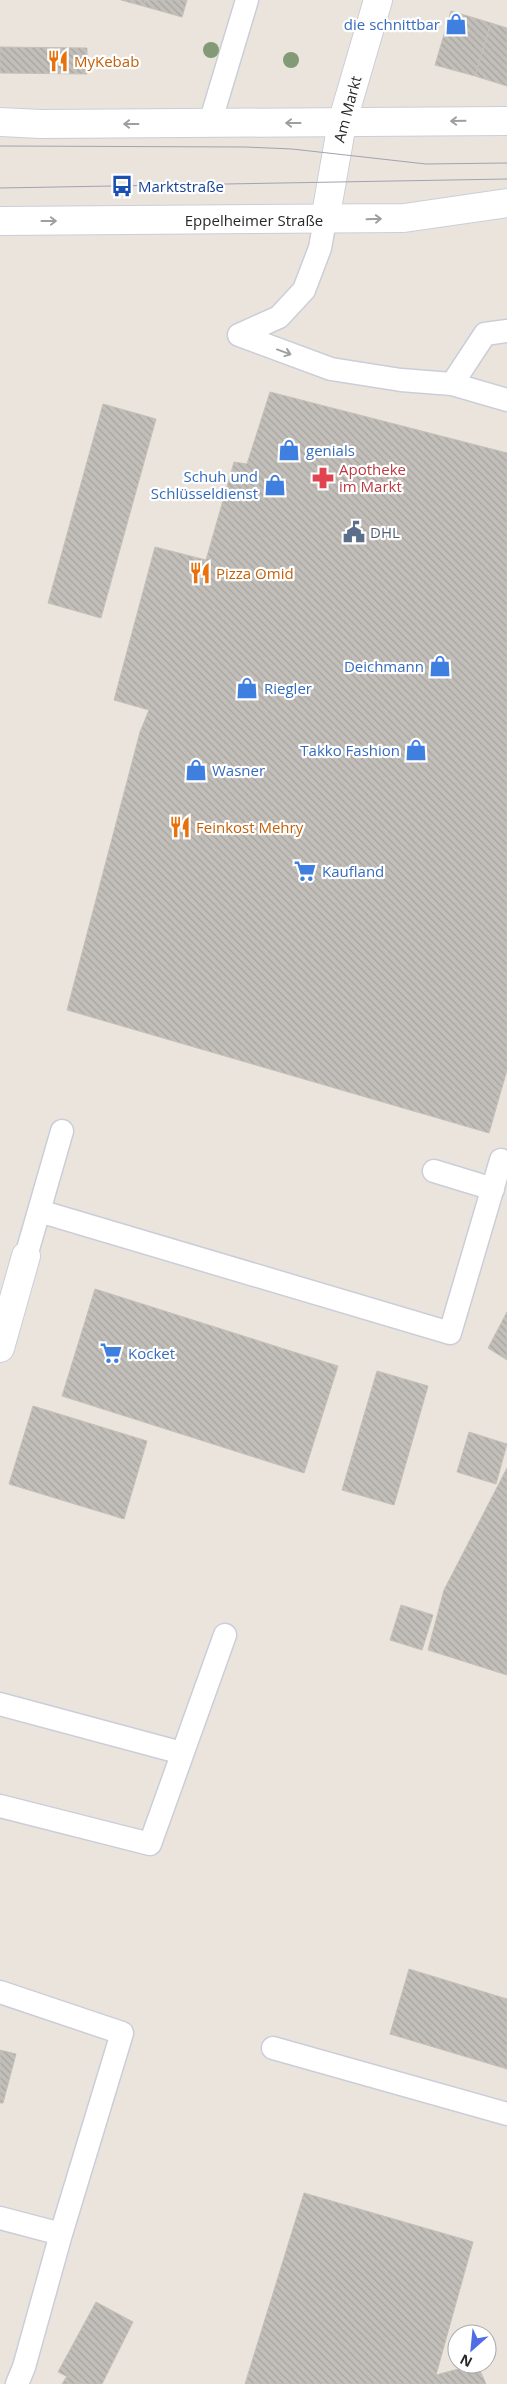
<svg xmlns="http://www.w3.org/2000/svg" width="507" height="2384" font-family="'Open Sans',sans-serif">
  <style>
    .building { fill: url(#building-back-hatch); stroke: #c5c0b7 }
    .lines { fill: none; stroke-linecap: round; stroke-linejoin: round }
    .lane-casing { stroke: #cbced9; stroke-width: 25 }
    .street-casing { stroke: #cbced9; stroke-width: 30 }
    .secondary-casing { stroke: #cbced9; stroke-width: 30 }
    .lane { stroke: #fff; stroke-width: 22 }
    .street { stroke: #fff; stroke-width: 28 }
    .secondary { stroke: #fff; stroke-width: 28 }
    .tram { stroke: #a0a3b1; stroke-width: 1 }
    .tree { fill: #839a76 }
    .oneway { stroke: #9f9f9f }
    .labels { text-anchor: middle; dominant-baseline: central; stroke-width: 4.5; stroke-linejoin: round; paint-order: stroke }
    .shop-label { font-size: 15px; fill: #366cbe; stroke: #fff; text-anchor: start }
    .food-label { font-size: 15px; fill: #c56008; stroke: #fff; text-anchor: start }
    .street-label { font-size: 15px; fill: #292929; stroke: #fff }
    .transit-label { font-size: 15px; fill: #164399; stroke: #fff; text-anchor: start }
    .health-label { font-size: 15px; fill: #be3a42; stroke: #fff; text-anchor: start }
    .service-label { font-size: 15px; fill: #4e5e75; stroke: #fff; text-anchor: start }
  </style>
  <defs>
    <pattern id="building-back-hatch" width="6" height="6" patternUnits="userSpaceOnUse" patternTransform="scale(1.25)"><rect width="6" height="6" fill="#c2beb9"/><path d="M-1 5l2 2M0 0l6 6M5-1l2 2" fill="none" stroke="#a7a39f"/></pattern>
  </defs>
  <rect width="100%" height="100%" fill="#eae4dd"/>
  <path class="building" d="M121 0H145L143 6Z
    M145 0H187L182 17 143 6Z
    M451 11 491 23 475 76 435 65Z
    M491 23 507 28V86L475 76Z
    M0 47 87 48V74L0 73Z
    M270 392 507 453V1070L489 1133 67 1010 140 732 149 710 114 700 155 547 206 560 234 462 247 464Z
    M103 404 156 419 101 618 48 603Z
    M95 1289 338 1366 304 1473 62 1396Z
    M507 1312V1360L488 1348Z
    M377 1371 428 1386 394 1505 342 1490Z
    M33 1406 147 1441 124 1519 9 1484Z
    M469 1432 507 1444 496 1484 457 1472Z
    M507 1468V1675L428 1650 444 1590Z
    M401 1605 433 1615 422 1650 390 1640Z
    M409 1969 507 1999V2069L390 2034Z
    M0 2050 16 2054 3 2103H0Z
    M304 2193 473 2242 436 2375 477 2364 486 2384H245Z
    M96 2302 133 2322 102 2384H82L58 2372Z
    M67 2376 82 2384H62Z"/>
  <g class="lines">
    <g class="lane-casing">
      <path id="lane" d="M210 123 247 0
        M239 335 331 369 401 380 452 384 507 400
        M239 335 279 317 304 290 320 248 325 220
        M452 384 485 334 507 331
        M434 1171 493 1189
        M39 1211 62 1131
        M26 1256 39 1211 450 1333 501 1160
        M0 1704 182 1753
        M0 1806 150 1844 225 1635
        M0 1992 122 2033 61 2234 24 2367 17 2384
        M273 2048 507 2114
        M0 2218 61 2234"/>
    </g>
    <g class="street-casing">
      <path id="street" d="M325 220 342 123 378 0
        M0 1348 26 1256"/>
    </g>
    <g class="secondary-casing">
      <path id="secondary" d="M0 122 41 124 507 121
        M0 221 404 218 507 203"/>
    </g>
    <use href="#lane" class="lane"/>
    <use href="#street" class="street"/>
    <use href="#secondary" class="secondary"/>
    <path class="tram" d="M0 146 245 147 292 149 426 164 507 163
      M0 188 507 179"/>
  </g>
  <g class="tree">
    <circle cx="211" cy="50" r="8"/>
    <circle cx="291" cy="60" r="8"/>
  </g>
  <defs><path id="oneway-shaft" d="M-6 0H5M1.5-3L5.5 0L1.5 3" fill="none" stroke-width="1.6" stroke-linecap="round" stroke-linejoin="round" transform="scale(1.25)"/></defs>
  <g class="oneway">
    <use href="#oneway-shaft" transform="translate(458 121) rotate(179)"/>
    <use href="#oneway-shaft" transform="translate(293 123) rotate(180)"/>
    <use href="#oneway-shaft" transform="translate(131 124) rotate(180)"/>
    <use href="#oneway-shaft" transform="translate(374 219) rotate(-2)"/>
    <use href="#oneway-shaft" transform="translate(49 221)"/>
    <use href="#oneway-shaft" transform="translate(284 352) rotate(20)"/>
  </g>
  <defs>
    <g id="shop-bare" transform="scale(1.725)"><path d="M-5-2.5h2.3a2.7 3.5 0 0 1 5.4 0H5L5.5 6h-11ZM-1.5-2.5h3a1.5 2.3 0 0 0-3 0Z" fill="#3f7fe0" stroke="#fff" stroke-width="2.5" paint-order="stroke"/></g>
    <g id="restaurant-bare" transform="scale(1.725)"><path d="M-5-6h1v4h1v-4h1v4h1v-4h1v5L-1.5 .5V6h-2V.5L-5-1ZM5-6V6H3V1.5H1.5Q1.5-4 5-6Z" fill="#e8710a" stroke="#fff" stroke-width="2.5" paint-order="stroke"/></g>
    <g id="bus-bare" transform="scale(1.725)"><path d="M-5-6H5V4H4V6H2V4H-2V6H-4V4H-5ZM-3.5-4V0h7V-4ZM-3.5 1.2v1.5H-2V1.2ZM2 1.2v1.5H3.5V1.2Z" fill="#1a4fb4" stroke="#fff" stroke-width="2.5" paint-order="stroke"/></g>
    <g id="pharmacy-bare" transform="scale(1.725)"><path d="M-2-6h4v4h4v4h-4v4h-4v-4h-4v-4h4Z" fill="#e0444e" stroke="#fff" stroke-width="2.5" paint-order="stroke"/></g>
    <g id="civic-bare" transform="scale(1.725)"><path d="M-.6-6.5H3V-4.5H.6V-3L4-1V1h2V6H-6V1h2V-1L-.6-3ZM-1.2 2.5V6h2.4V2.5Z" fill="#5c6f8a" stroke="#fff" stroke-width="2.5" paint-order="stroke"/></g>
    <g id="supermarket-bare" transform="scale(1.725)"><path d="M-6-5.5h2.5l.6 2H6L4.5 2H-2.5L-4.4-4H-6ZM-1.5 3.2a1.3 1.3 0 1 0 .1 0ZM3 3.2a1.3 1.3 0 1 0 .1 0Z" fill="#3f7fe0" stroke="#fff" stroke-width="2.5" paint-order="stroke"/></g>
  </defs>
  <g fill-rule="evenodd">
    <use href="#shop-bare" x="456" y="24"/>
    <use href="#restaurant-bare" x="58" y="61"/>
    <use href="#bus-bare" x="122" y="186"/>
    <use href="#shop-bare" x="289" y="450"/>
    <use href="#pharmacy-bare" x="323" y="478"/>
    <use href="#shop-bare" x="275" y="485"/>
    <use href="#civic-bare" x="354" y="532"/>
    <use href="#restaurant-bare" x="200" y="573"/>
    <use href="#shop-bare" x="440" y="666"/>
    <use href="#shop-bare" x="247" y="688"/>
    <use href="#shop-bare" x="416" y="750"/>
    <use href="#shop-bare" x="196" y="770"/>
    <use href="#restaurant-bare" x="180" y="827"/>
    <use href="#supermarket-bare" x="305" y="871"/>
    <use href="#supermarket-bare" x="111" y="1353"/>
  </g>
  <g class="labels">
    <g class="shop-label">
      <text x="440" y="24" text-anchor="end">die schnittbar</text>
      <text x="306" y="450">genials</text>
      <text x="258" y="476" text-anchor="end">Schuh und<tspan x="258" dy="17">Schlüsseldienst</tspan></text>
      <text x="424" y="666" text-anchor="end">Deichmann</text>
      <text x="264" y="688">Riegler</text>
      <text x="400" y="750" text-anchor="end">Takko Fashion</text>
      <text x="212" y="770">Wasner</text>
      <text x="322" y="871">Kaufland</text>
      <text x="128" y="1353">Kocket</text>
    </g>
    <g class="food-label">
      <text x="74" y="61">MyKebab</text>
      <text x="216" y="573">Pizza Omid</text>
      <text x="196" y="827">Feinkost Mehry</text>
    </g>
    <g class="street-label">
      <text transform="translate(347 109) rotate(-75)">Am Markt</text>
      <text x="254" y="220">Eppelheimer Straße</text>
    </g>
    <g class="transit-label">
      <text x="138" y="186">Marktstraße</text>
    </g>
    <g class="health-label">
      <text x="339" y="469">Apotheke<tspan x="339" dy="17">im Markt</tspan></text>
    </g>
    <g class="service-label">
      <text x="370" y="532">DHL</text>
    </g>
  </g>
  <g transform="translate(472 2349) rotate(207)"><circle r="24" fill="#ffffff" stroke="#a9a9a9"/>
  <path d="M0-4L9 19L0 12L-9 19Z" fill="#4f6de5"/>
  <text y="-8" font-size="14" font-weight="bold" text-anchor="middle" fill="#292929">N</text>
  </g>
</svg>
